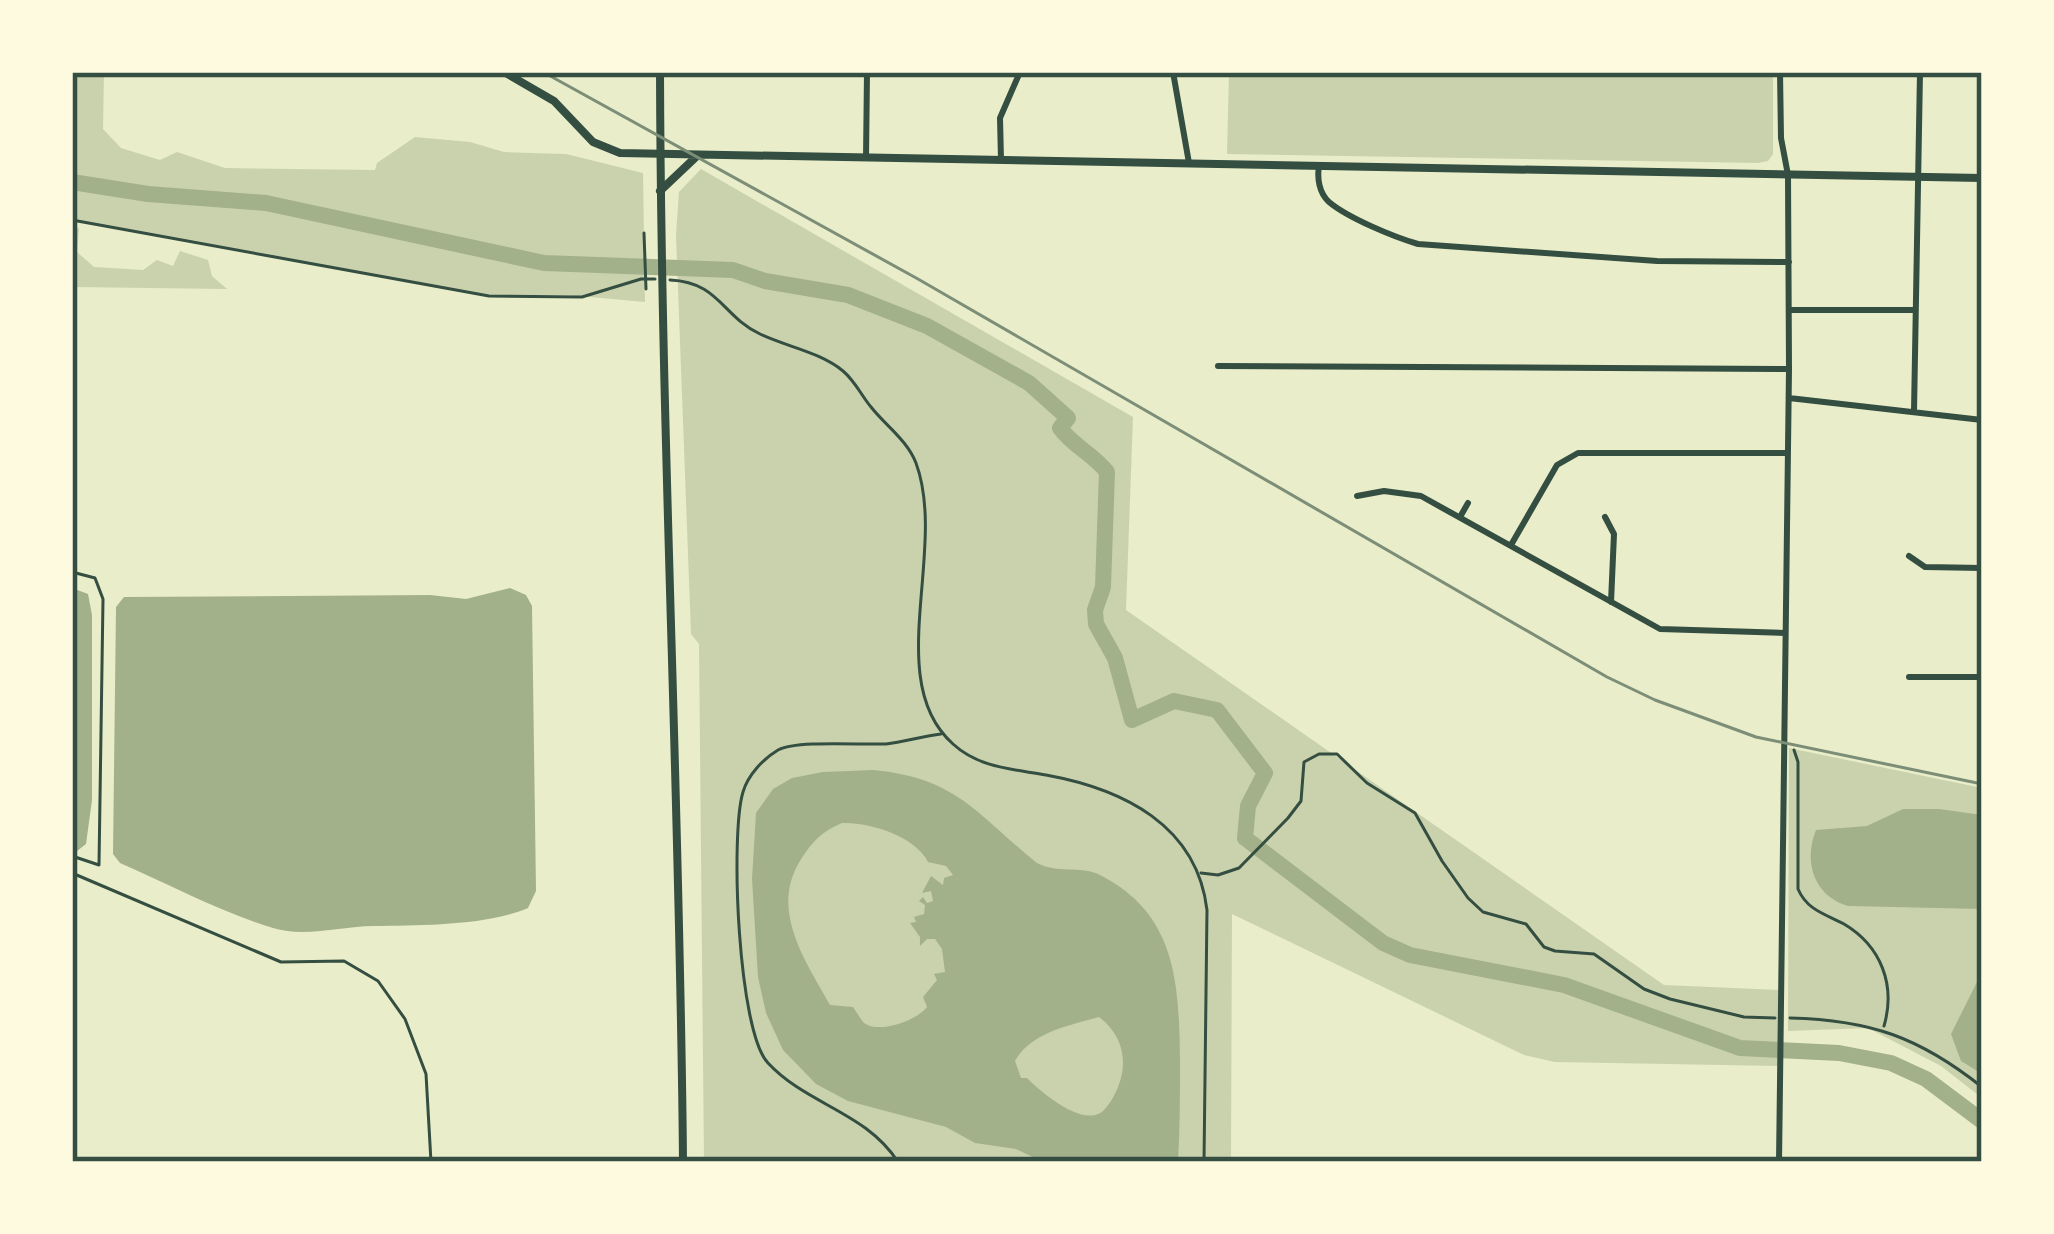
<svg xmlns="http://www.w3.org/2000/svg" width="2054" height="1234" font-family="'Titillium Web',sans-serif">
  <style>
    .green { fill: #cad2ad }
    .water { fill: #a3b18a; fill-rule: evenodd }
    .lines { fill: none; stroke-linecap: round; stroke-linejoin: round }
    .river { stroke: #a3b18a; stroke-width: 16 }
    .path { stroke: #344e41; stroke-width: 3 }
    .service { stroke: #344e41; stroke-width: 3 }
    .minor { stroke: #344e41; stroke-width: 6 }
    .tertiary { stroke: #344e41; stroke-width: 8 }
    .secondary { stroke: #344e41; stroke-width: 8 }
    .rail { stroke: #7c8e77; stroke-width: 3 }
    .neatline { fill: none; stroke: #344e41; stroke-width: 4.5 }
  </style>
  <rect width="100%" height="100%" fill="#e9edc9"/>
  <path class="green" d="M72 72H104L103 129 121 148 160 160 177 152 225 168 375 170 377 163 415 137 470 142 504 152 566 154 643 173 645 302 568 295H479L72 220Z
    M1229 72H1773V154L1768 161 1758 163 1227 154Z
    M701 169 1133 417 1126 610 1664 985 1780 990 1779 1066 1555 1062 1524 1055 1232 914 1231 1162H704L699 644 691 634 676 235 679 192Z
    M72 227 79 228 77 252 94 267 143 270 157 260 173 266 180 251 208 260 212 276 227 289 72 287Z
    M1789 748 1982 788V1098L1941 1066 1868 1028 1788 1031Z"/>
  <path class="water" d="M72 588 88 594 92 615V800L86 844 77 851 72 849Z
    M510 588 526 595 532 606 536 891 528 908C485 926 420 925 373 926 343 926 304 938 273 928 221 912 170 885 120 863L113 854 116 607 124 597 430 595 466 599Z
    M873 770C958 778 976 814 1037 863 1057 874 1080 865 1100 875 1177 914 1179 984 1180 1060 1180 1094 1180 1128 1178 1162H1043L1016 1149 975 1143 946 1127 848 1101 816 1084 783 1050 766 1013 758 977 752 879 756 813 773 789 792 778 823 772ZM842 823C871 822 916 837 928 862L946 866 953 875 944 878 943 885 931 876 922 893 931 891 933 901 927 903 923 897 919 901 925 905 924 914 914 917 916 922 910 923 920 937V946L927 939H935L942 949 945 972 934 974 937 980 923 997 927 1007C916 1021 879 1034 864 1023 862 1021 855 1010 853 1007L830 1005C807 963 769 911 800 861 812 842 821 832 842 823ZM1099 1017C1128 1039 1129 1072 1111 1101 1108 1105 1104 1112 1098 1114 1077 1123 1040 1091 1027 1078H1021L1015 1061C1030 1033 1070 1025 1099 1017Z
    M1903 809H1939L1982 815V909L1848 906C1814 896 1803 862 1816 830L1867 826Z
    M1982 972V1074L1961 1061 1951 1034Z"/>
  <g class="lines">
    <path class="river" d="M72 182 148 194 266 203 544 263 733 270 765 281 848 295 927 326 1029 383 1068 418 1060 428C1073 446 1093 454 1107 472L1103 587 1095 610 1096 624 1115 658 1132 720 1174 701 1217 710 1265 773 1248 806 1245 838 1383 943 1410 955 1564 985 1740 1048 1839 1053 1891 1063 1926 1079 1982 1121"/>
    <path class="path" d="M72 220 489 296 582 297 641 279H655
      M644 233 646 289
      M670 280C719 282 722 316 760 334 787 347 820 352 843 371 855 381 861 395 871 407 886 426 907 440 916 463 948 550 882 681 953 744 979 768 1013 769 1046 775 1123 789 1197 825 1207 910L1204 1162
      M1794 750 1798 762V889C1807 910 1825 914 1844 924 1881 946 1896 985 1884 1026
      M1201 873 1218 875 1239 868 1288 818 1301 801 1304 762 1319 754H1337L1367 783 1415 813 1442 861 1468 898 1483 912 1526 924 1544 947 1555 951 1594 954 1644 989 1670 999 1744 1017 1775 1018
      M1790 1018C1870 1020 1919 1037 1982 1087
      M898 1162C866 1112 807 1105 768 1063 738 1032 730 835 743 792 748 775 763 759 778 750 796 740 862 745 886 744 904 742 923 736 941 734"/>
    <path class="service" d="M72 572 95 578 103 599 99 865 72 856
      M72 873 281 962 344 961 378 981 405 1019 426 1074 431 1162"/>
    <path class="minor" d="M1173 72 1189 163
      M866 158 867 72
      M1001 160 1000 118 1020 72
      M1319 166C1317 178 1319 193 1329 202 1348 218 1394 237 1418 244L1657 261 1789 262
      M1789 310H1914
      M1218 366 1789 369
      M1789 398 1982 420
      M1914 412 1920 72
      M1357 496 1384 491 1421 496 1660 629 1785 633
      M1460 517 1468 503
      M1605 517 1614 534 1611 602
      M1511 545 1557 465 1578 453H1788
      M1909 556 1925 567 1982 568
      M1909 677H1982
      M1779 1162 1789 369 1788 175 1781 138 1780 72"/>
    <path class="tertiary" d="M504 72 554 101 593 142 620 153 1982 178
      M660 191 698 155"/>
    <path class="secondary" d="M660 72C661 435 680 798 683 1162"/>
    <path class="rail" d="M543 72 918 279 1607 677 1655 700 1756 737 1982 784"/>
  </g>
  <rect width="2054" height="1234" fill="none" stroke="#fefae0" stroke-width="150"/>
  <rect x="75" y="75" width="1904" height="1084" class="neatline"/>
</svg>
